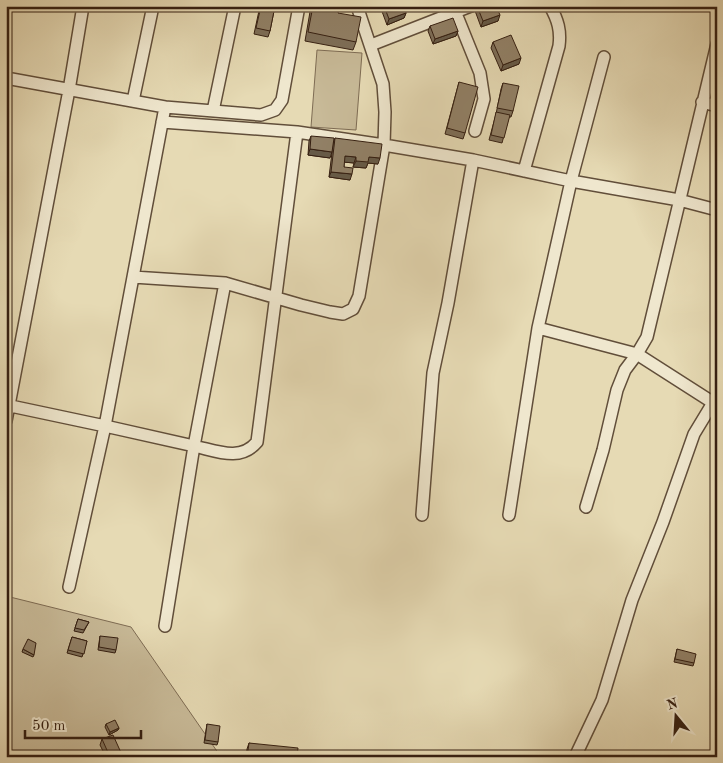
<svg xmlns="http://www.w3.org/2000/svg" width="723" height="763" font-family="'Old Standard TT',serif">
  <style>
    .green { fill: #c8ba98; stroke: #7e6c54 }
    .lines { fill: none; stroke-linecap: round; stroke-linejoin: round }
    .minor-casing { stroke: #614e3a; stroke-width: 14 }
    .minor { stroke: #efe7ce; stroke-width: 11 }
    .wall { fill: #7d6e58; stroke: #351f11 }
    .shaded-wall { fill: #665a47; stroke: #351f11 }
    .building { fill: #918066; stroke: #351f11 }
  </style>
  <rect width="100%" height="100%" fill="#e6dab4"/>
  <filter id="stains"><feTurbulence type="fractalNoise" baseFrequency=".004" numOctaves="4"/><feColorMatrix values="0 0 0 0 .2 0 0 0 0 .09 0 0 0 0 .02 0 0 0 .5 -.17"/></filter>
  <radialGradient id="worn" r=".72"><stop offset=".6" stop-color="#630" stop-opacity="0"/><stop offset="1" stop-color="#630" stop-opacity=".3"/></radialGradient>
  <path class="green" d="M317 50 362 53 356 130 311 127Z
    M6 596 131 627 221 757H6Z"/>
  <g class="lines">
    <g class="minor-casing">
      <path id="minor" d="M453 6 480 73 484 99 475 131
        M371 45 471 6
        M6 78 165 107 261 115 275 110 282 100 299 6
        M133 101 153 6
        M702 102 717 106
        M213 111 235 6
        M162 122 297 132 384 145 473 160 571 181 679 200 717 210
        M524 171 559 46C561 31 558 20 550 6
        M133 277 225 283 301 305 330 312 343 314 353 309 359 296 384 145 385 112 383 84 357 6
        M225 283 194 446C217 451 240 462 257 442L297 132
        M538 328 637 354 712 402
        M6 405 105 426 194 446 165 626
        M6 421 69 90 83 6
        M586 507 603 450 617 390 625 370 637 354 647 337 717 44
        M422 515 433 373 448 303 473 160
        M509 515 538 328 571 181 604 57
        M69 587 105 426 165 107
        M575 757 602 700 632 600 663 522 694 434 717 396"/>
    </g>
    <use href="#minor" class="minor"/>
  </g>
  <path class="wall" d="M260 6H275L270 31 268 37 254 34Z
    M311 6H339L338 13 356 42 353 50 305 41Z
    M380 6H404L406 13 404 18 387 25Z
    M423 6H439L425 11Z
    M475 6H496L498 21 481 27 474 8Z
    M430 26 458 31 456 36 433 44 428 31Z
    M493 42 519 64 501 71 491 48Z
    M459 82 465 133 463 139 445 134Z
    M503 83 513 111 511 117H509L502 143 489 140 496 114 501 89Z
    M311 136 330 158 308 155 309 141Z
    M335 138 378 164 368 163 366 168 353 167 354 163 344 162V167L350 180 329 177 333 144Z
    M78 619 89 622 83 633 74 631Z
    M100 636 116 650 115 653 98 650Z
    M72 637 87 641 82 657 67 653Z
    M23 649 34 655 33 657 22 652Z
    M677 649 694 663 693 666 674 662Z
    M106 724 119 728 118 730 109 735 105 727Z
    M207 724 218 742 217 745 204 743Z
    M102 739 123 757H106L100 745Z
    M249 743 297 757H246L247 749Z"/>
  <path class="shaded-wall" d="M427 6H439L425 11Z
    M406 13 404 18 387 25 389 19Z
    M500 15 498 21 481 27 483 21Z
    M458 31 456 36 433 44 435 39Z
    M521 58 519 64 501 71 503 65Z
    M310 149 332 152 330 158 308 155Z
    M345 156 356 157 354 163 343 162Z
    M369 157 380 158 378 164 368 163 366 168 353 167 356 161Z
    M331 172 352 174 350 180 329 177Z
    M119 728 118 730 109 735 110 732Z"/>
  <path class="building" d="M261 6H275L270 31 256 28Z
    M313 6H339L338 13 361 17 356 42 308 32Z
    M384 6H404L406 13 389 19Z
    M477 6H496L500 15 483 21Z
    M453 18 458 31 435 39 430 26Z
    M511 35 521 58 503 65 493 42Z
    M459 82 478 87 465 133 447 128Z
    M503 83 519 86 513 111 497 108Z
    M496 112 510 115 504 138 491 135Z
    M311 136 334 138 332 152 310 149Z
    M335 138 382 144 380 158 369 157 368 162 356 161V157L345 156 344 167 353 168 352 174 331 172Z
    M78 619 89 622 84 630 75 628Z
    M100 636 118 638 116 650 99 647Z
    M72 637 87 641 84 654 68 650Z
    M28 639 36 643 34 655 23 649Z
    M677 649 696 654 694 663 675 659Z
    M115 720 119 728 110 732 106 724Z
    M207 724 220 726 218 742 205 740Z
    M113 735 123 757H110L102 739Z
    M249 743 298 748 297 757H247Z"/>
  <rect width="723" height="763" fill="none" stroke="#e6dab4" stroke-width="25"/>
  <rect x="8" y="8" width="708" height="748" fill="none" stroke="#351f11" stroke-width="2.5"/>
  <rect x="12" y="12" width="698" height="738" fill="none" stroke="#351f11"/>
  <g transform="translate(676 716) rotate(342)" stroke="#efe7ce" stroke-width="4" paint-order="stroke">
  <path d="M0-4L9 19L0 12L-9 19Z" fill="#351f11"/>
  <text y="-8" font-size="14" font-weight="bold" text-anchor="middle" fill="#351f11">N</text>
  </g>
  <path d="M25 730v8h116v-8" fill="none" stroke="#351f11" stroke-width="2.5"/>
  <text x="32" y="730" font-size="15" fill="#351f11" stroke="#efe7ce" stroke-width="4" paint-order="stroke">50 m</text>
  <rect width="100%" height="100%" filter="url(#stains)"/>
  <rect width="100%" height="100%" fill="url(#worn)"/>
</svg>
